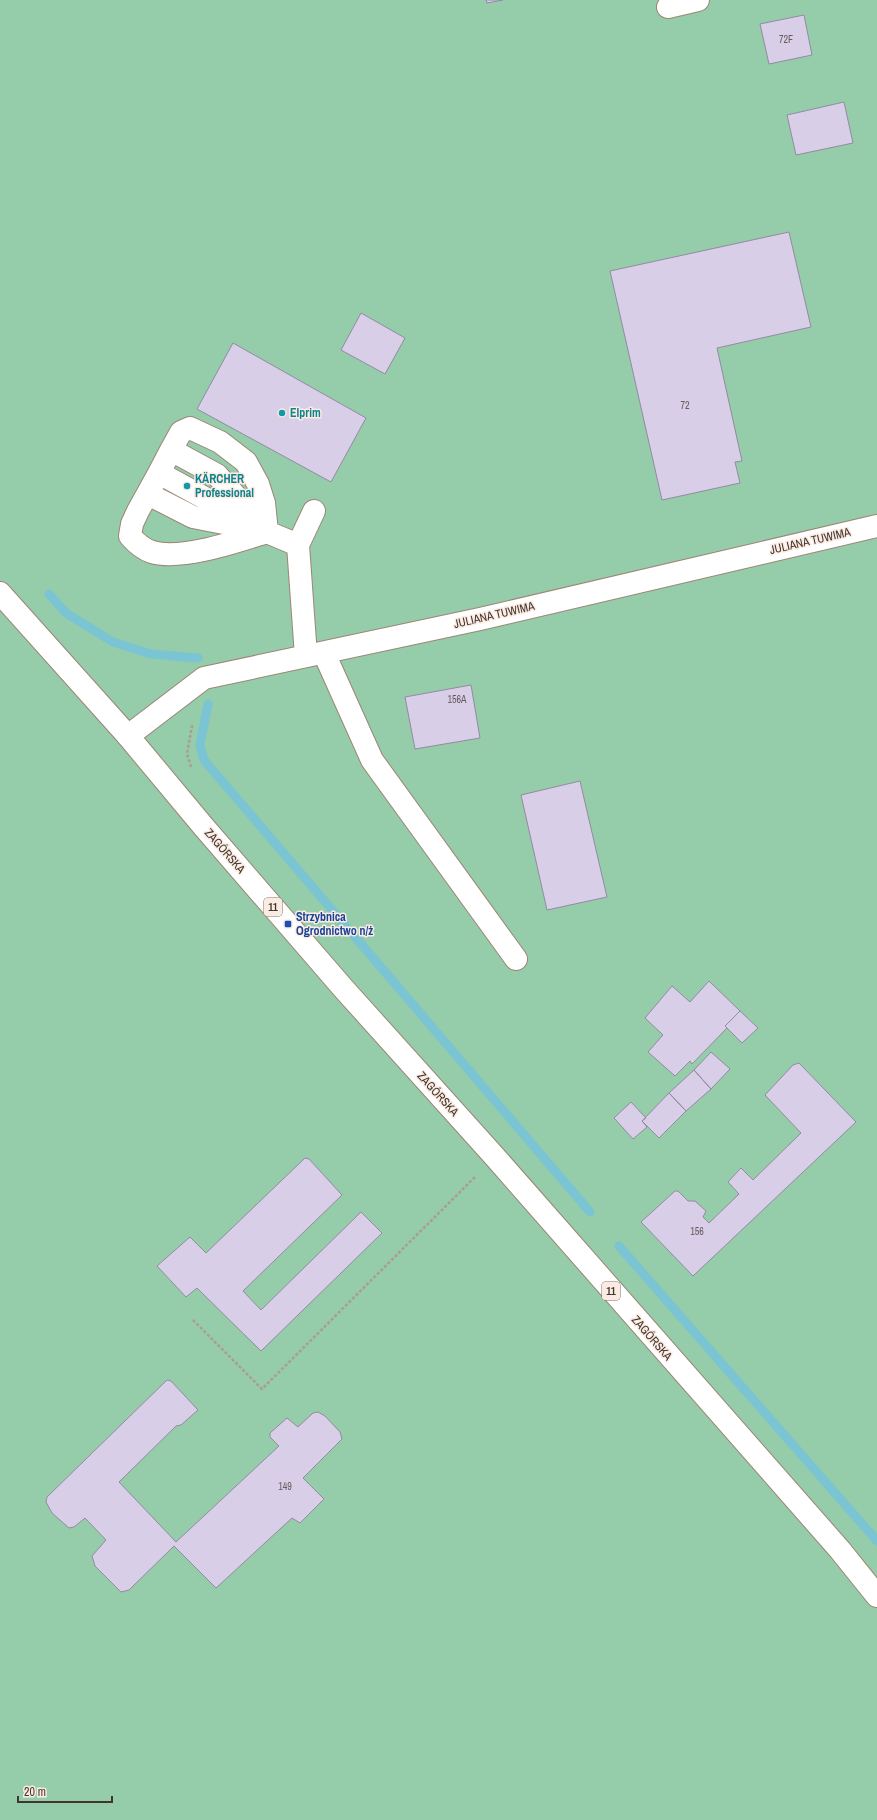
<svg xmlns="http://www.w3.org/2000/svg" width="877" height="1820" font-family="'Archivo Narrow',sans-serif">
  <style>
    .green { fill: #95cca9 }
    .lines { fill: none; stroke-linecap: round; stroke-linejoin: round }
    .stream { stroke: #7ac4d4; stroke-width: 9 }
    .building { fill: #d8cee8; stroke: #948aa2 }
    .minor-casing { stroke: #9d8576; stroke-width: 24 }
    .highway-casing { stroke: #9d8576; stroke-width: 24 }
    .path { stroke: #aa9d94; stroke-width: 2.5; stroke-dasharray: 3 2; stroke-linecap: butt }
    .minor { stroke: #fff; stroke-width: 22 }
    .highway { stroke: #fff; stroke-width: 22 }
    .culture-dot { fill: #0f9aa8; stroke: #fcebe2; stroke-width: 1.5 }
    .transit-dot { fill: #1a4fb4; stroke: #fcebe2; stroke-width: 1.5 }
    .labels { text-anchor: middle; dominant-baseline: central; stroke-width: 3; stroke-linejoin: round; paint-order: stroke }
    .number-label { font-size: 10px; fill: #665c5d }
    .shield { fill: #fcebe2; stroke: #786c65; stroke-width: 1 }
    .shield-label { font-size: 11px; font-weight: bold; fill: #40362f }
    .culture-label { font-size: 12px; font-weight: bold; fill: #0d838f; stroke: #fcebe2; text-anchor: start }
    .street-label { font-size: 12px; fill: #40362f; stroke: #fcebe2 }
    .transit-label { font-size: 12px; font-weight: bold; fill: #164399; stroke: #fcebe2; text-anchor: start }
  </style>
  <rect width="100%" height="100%" fill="#fcebe2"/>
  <path class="green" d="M0 0H877V1820H0Z"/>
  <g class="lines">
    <path class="stream" d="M49 594 66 613 113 642 151 654 198 658
      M208 704 200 745 204 760 590 1212
      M619 1246 877 1541"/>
  </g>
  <path class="building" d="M486 0H503L487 3Z
    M804 15 812 55 769 64 760 24Z
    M844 102 853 143 796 155 787 115Z
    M789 232 811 327 717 348 742 461 735 462 740 483 662 500 610 271Z
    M361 313 405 338 385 374 341 350Z
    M233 343 366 418 331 482 197 409Z
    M471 685 480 738 415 749 405 697Z
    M580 781 607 897 547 910 521 795Z
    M709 981 740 1011 725 1026 727 1028 692 1064 690 1061 675 1076 648 1052 663 1035 645 1018 672 986 690 1002Z
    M740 1011 758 1028 742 1043 725 1026Z
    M711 1052 730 1069 711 1089 694 1070Z
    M799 1063 856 1122 693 1276 641 1222 675 1191H678L688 1201H695L706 1211 703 1217 709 1223 739 1194 728 1182 741 1168 753 1180 801 1133 765 1095 793 1065Z
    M694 1070 711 1089 686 1111 669 1093Z
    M669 1093 686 1111 659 1138 642 1121Z
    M631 1102 646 1118 642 1121 647 1127 633 1139 614 1118Z
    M305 1158 309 1159 342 1195 243 1291 261 1310 361 1212 382 1233 261 1351 197 1288 186 1297 157 1266 190 1237 206 1253Z
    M167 1380 171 1381 198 1410 181 1425 176 1426 119 1482 176 1542 279 1446 270 1437V1433L287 1418 298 1427 313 1413 318 1412 325 1416 340 1432 342 1439 303 1478 324 1499 300 1523 292 1518 216 1588 174 1546 129 1590 121 1592 95 1566 92 1556 106 1540 85 1518 74 1527 69 1528 52 1513 46 1502 47 1497Z"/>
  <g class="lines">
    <g class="minor-casing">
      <path id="minor" d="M668 7 698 0
        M171 450 181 432 190 428 220 442 246 462 258 484 264 503 267 532
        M159 473 138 511 132 524 130 536C136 543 143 549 152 552 181 561 238 541 267 532
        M148 494 193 517 244 527
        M267 532 217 475 171 450 159 473 267 532 298 545
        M324 653 372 760 516 959
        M306 656 298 545 314 511
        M128 736 204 678 480 619 877 526"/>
    </g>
    <g class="highway-casing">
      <path id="highway" d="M0 593 128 736 203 826 343 988 495 1157 840 1550 877 1596"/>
    </g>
    <path class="path" d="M191 767 187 754 192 726 191 723
      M193 1320 262 1389 476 1176"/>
    <use href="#minor" class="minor"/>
    <use href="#highway" class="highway"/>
  </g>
  <g class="culture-dot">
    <circle cx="282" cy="413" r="4"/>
    <circle cx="187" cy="486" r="4"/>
  </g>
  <rect class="transit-dot" x="284" y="920" width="8" height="8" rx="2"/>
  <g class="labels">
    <g class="number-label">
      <text x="786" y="39">72F</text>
      <text x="685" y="405">72</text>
      <text x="457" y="699">156A</text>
      <text x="697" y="1231">156</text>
      <text x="285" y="1486">149</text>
    </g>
    <g class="shield">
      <rect x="264" y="898" width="18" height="18" rx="3"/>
      <rect x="602" y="1282" width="18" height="18" rx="3"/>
    </g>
    <g class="shield-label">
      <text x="273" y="907">11</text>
      <text x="611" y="1291">11</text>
    </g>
    <g class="culture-label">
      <text x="290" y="413">Elprim</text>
      <text x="195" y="479">KÄRCHER<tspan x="195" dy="14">Professional</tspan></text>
    </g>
    <g class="street-label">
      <text transform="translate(810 541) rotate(-13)">JULIANA TUWIMA</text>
      <text transform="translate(494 615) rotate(-13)">JULIANA TUWIMA</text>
      <text transform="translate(225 851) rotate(49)">ZAGÓRSKA</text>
      <text transform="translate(438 1094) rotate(48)">ZAGÓRSKA</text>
      <text transform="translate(652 1338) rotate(49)">ZAGÓRSKA</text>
    </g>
    <g class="transit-label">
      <text x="296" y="917">Strzybnica<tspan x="296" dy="14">Ogrodnictwo n/ż</tspan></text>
    </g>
  </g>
  <path d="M18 1796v6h94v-6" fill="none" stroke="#40362f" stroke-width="2"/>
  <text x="24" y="1796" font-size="12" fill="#40362f" stroke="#fcebe2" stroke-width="3" paint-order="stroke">20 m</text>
</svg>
